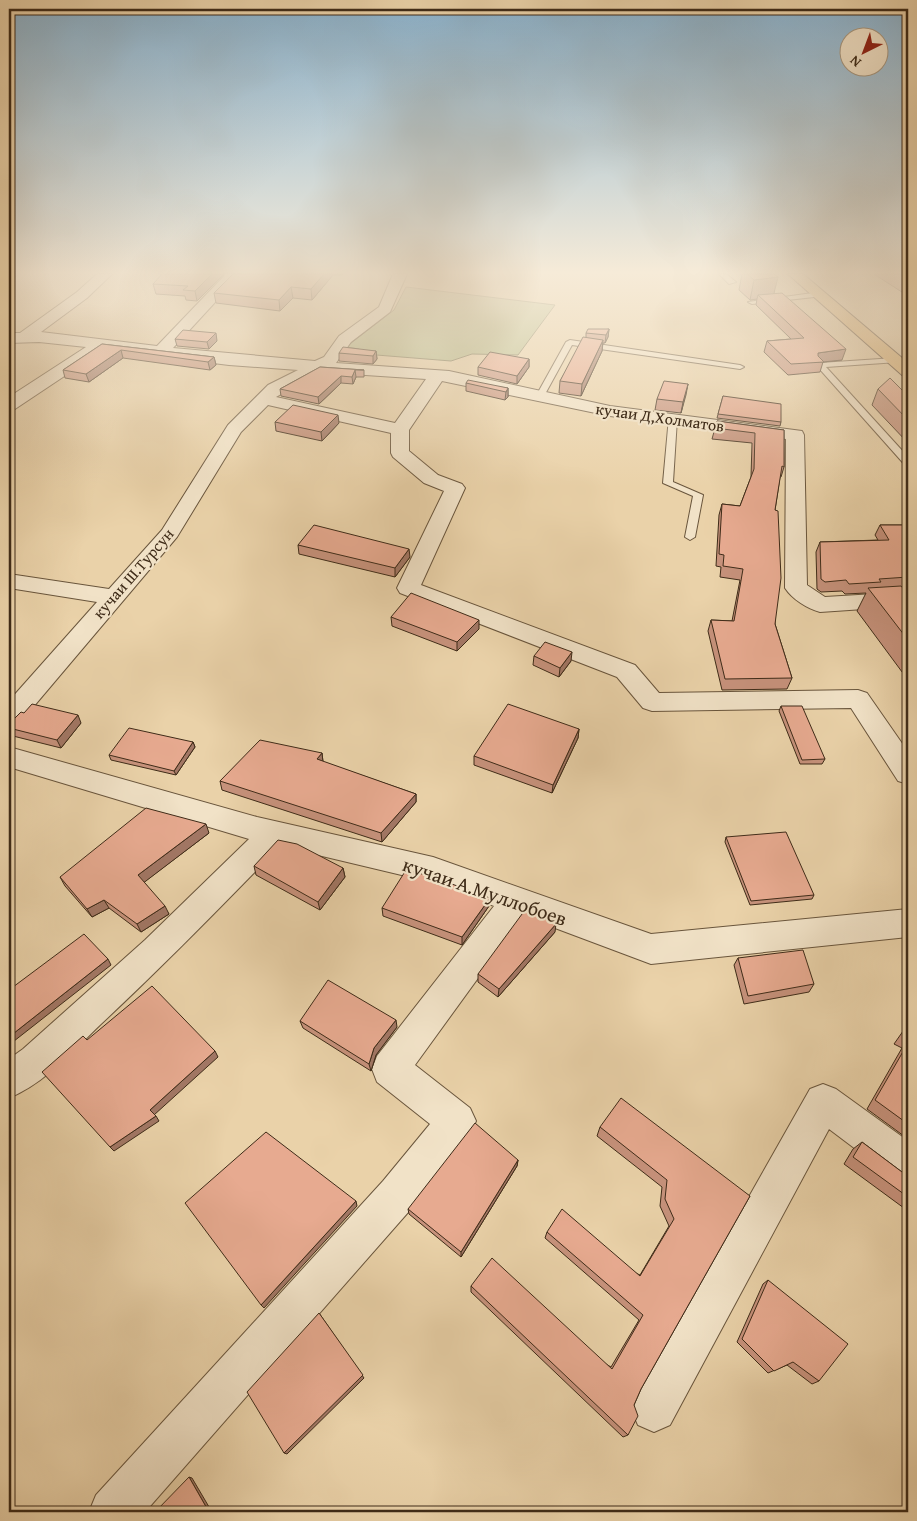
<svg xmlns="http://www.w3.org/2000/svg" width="917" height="1521" font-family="'Gentium Book Plus',serif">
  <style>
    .green { fill: #b6bc89; stroke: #7a7450 }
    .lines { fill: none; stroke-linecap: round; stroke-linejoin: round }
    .lane-casing { stroke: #69553c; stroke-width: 2 }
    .street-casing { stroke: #69553c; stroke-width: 2 }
    .highway-casing { stroke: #3e2b18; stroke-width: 2 }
    .lane { fill: #f1e2c7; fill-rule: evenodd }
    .street { fill: #f1e2c7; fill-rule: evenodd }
    .highway { fill: #e5b974; fill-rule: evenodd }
    .wall { fill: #c7927c; stroke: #3e2b18 }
    .shaded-wall { fill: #a27765; stroke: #3e2b18 }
    .building { fill: #e7aa90; stroke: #3e2b18 }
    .labels { text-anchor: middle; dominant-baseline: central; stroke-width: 4.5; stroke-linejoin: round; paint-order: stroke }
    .far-street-label { font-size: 16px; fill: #3e2b18; stroke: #f1e2c7 }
    .street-label { font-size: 20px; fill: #3e2b18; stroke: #f1e2c7 }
  </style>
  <rect width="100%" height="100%" fill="#ead2a9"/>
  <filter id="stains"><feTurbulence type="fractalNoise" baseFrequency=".004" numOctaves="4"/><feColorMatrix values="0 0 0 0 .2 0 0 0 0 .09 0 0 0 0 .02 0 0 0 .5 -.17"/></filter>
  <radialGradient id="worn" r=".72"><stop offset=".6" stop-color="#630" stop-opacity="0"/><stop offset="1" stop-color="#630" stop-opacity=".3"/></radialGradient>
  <path class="green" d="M406 287 555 305 518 355 472 354 451 361 364 354 359 349 346 347 394 310Z"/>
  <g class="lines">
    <g class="lane-casing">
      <path id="lane" d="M719 274H726L736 282 729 284Z
        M820 292H823V296L752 304 748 302Z
        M570 340 740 365 744 367 740 369 572 345 544 396 537 398 536 396 566 342Z
        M895 358 899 360 898 362 826 367 908 457V466L905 465 816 365 820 363Z
        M669 417 677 419 673 482 703 495 695 537 690 540 685 537 693 496 663 483Z"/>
    </g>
    <g class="street-casing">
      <path id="street" d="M9 274H19L9 280Z
        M97 274H112L87 298 41 332 157 346 226 274H241L173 348 315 361 324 357 339 336 379 307 393 274H407L390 312 351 342 336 363 449 371 610 406 802 431 804 435 807 585 825 597 908 592V606L820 612C808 609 792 599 785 588L786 439 610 416 442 381 409 430V451L438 475 462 484 465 488 421 585 635 665 659 693 858 690 867 693 908 752V784L898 781 851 708 652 711 643 708 617 677 400 593 397 588 444 491 424 483 393 457 391 453V433L268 405 241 432 177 537 18 725 9 727V701L97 602 9 588V574L109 589 162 530 228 425 268 385 298 370 229 365 101 349 99 353 15 409 9 410V397L86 347 39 342 9 343V333H20L77 292ZM320 372 426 379 395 423 276 397Z
        M9 747 257 817 433 857 651 934 908 909V937L651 964 523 916 415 1065 470 1108 476 1121 470 1134 411 1209 145 1512H89L96 1495 383 1181 430 1124 377 1082 372 1069 377 1056 494 906 431 882 280 846C221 907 162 967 101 1024 73 1051 45 1083 9 1098V1059L23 1049 145 940 249 839 9 767Z
        M823 1084 836 1089 908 1141V1183L894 1178 829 1129 670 1425 654 1432 638 1425 631 1409 638 1393 810 1089Z"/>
    </g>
    <g class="highway-casing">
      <path id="highway" d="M788 274H803L908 363V376L902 375Z"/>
    </g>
    <use href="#lane" class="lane"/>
    <use href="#street" class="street"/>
    <use href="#highway" class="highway"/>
  </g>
  <path class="wall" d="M224 274 197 301 186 300 185 296 156 294 153 284Z
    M233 274H343L342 275H333L312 300 293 298 280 311 216 303 214 293Z
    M742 274H774V294L842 360 823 362 820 372 788 375 764 352 767 341 791 339 756 305 757 299 750 300 739 290Z
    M874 274H908V296Z
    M609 329 608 337 605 343H603L602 351 581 396 559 393 560 381 586 337V333Z
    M175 339 217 341 209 349 177 346Z
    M102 344 214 357 216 365 210 370 123 358 89 382 65 378 63 370Z
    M376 351 377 359 373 364 339 361V353Z
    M529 359V367L517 384 478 375V367Z
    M320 367 364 370V377H356L353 384 341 383 319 404 281 396 280 389Z
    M466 383 508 388V397L505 400 466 391Z
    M688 384 681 413 655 410 657 399Z
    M878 389 908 396V443L872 405Z
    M723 396 781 422 780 426 717 418Z
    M717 421 784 430V467L781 477H780L775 510V624L792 678 787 689 722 690 708 631 711 620 732 621 740 580 720 577 721 567 716 566 719 515 722 504 740 506 751 477 752 443 712 439Z
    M275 422 339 423 322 441 276 431Z
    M880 525H908V587H902L908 594V680L857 611 866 593 845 594 842 591 821 592 817 589 816 552 820 542 878 540 875 535Z
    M298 545 410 557 395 577 299 554Z
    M391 617 479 629 457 651 392 626Z
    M534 656 571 661 559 677 533 665Z
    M781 706 825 759 822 764H800L779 711Z
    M9 720 81 723 61 748 9 735Z
    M579 729 578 738 552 793 474 765V756Z
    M193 742 195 747 176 775 111 760 109 755Z
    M322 753 323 762 416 794V802L382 842 222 790 220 781Z
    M209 833 144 882 169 914 141 932 109 908 92 917 65 886 60 877Z
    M726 837 814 895 812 899 750 905 725 842Z
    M254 866 343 868 345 877 320 910 256 875Z
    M490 898 489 906 462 945 383 916 382 908Z
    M555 932 498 997 478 982V974Z
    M738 958 814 984 809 992 744 1004 734 965Z
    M300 1021 397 1027 376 1055 371 1071 303 1028Z
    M908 1024V1139L867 1109 902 1048 894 1044Z
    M600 1127 750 1196 641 1389 634 1405 628 1435 623 1437 471 1292V1286L611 1367 639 1320 545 1238 547 1232 640 1275 669 1226 660 1206 662 1187 597 1136Z
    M862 1142 902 1172 908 1174V1211L844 1164 853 1149Z
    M518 1160 517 1166 461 1257 409 1214 408 1209Z
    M768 1280 819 1381 812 1384 787 1365 768 1373 737 1342 763 1284Z"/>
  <path class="shaded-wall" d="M212 274H224L197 301 195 291Z
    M324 274H333V275L312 300 311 289Z
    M778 277 773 297 758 295 757 299 750 300 754 280Z
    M291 287 293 298 280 311 279 300Z
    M609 329 608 337 605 343 606 335Z
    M216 333 217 341 209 349 207 342Z
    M603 340 602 351 581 396 582 384Z
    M846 349 842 360 823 362H815L818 353Z
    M121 350 123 358 89 382 86 374Z
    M376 351 377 359 373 364V356Z
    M214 357 216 365 210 370 208 362Z
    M529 359V367L517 384V376Z
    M355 370 356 377 353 384 352 377Z
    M341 376V383L319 404 318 397Z
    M688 384 686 395 681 413 683 402Z
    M508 388V397L505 400 506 392Z
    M338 415 339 423 322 441 321 432Z
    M409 549 410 557 395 577V568Z
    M479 620V629L457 651V642Z
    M572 652 571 661 559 677 560 668Z
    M78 715 81 723 61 748 57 740Z
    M579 729 578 738 552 793 553 785Z
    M193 742 195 747 176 775 174 771Z
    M322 753 323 762 317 759Z
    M416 794V802L382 842 381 833Z
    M206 824 209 833 142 884 138 875Z
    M343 868 345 877 320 910 318 902Z
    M490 898 489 906 462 945V937Z
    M104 900 109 908 92 917 87 909Z
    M165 906 169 914 141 932 137 924Z
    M556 924 555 932 498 997 499 989Z
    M108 959 111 965 9 1045V1037Z
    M396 1020 397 1027 376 1055 371 1071 369 1064 374 1048Z
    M215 1051 218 1057 154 1115 150 1110Z
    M156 1116 159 1121 114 1151 110 1147Z
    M518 1160 517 1166 461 1257V1252Z
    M356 1201 357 1206 264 1308 261 1305Z
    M319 1313 364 1378 287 1454 284 1453Z
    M189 1477 192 1478 212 1512H209Z"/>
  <path class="building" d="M162 274H212L195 291 183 290 188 286 153 284Z
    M233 274H324L311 289 291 287 279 300 214 293Z
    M747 274H774L778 277 754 280Z
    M899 274H908V280Z
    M782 293 846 349 818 353V356L824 362 791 364 767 341 804 338 758 295Z
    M588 329H609L606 335 586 333Z
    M183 330 216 333 207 342 175 339Z
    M583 337 603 340 582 384 560 381Z
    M102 344 214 357 208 362 121 350 86 374 63 370Z
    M343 347 376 351 373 356 339 353Z
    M490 352 529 359 517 376 478 367Z
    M320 367 364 370H355L352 377 341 376 318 397 280 389Z
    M890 378 908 396V420L878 389Z
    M468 380 508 388 506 392 466 383Z
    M664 381 688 384 683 402 657 399Z
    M723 396 781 404V422L718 414Z
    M293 405 338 415 321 432 275 422Z
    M717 421 784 430V467L782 466 775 510 778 511 781 578 775 624 792 678 725 679 711 620 734 621 743 569 723 566 724 555 719 554 722 504 740 506 754 469 755 433 715 428Z
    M314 525 409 549 395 568 298 545Z
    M880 525H908V577L879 579 881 582 849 584 846 580 825 582 821 579 820 542 889 540Z
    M901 586 908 594V640L868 588Z
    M411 593 479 620 457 642 391 617Z
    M545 642 572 652 560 668 534 656Z
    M32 704 78 715 57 740 9 728V720L14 719 21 712 24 713Z
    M508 704 579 729 553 785 474 756Z
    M781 706H802L825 759 802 760Z
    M129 728 193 742 174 771 109 755Z
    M260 740 322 753 317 759 416 794 381 833 220 781Z
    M146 808 206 824 138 875 165 906 137 924 104 900 87 909 60 877Z
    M786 832 814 895 751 901 726 837Z
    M278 840 297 844 343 868 318 902 254 866Z
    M406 870 430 876 490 898 462 937 382 908Z
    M525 910 556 924 499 989 478 974Z
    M84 934 108 959 9 1037V990Z
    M803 950 814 984 748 996 738 958Z
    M328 980 396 1020 374 1048 369 1064 300 1021Z
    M152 986 215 1051 150 1110 156 1116 110 1147 42 1072 83 1036 87 1040Z
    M908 1027V1037L903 1034Z
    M908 1043V1124L875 1100Z
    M621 1098 750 1196 641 1389 634 1405 638 1416 628 1435 471 1286 492 1258 612 1369 643 1315 547 1232 562 1209 640 1276 674 1219 665 1199 667 1180 600 1127Z
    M475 1123 518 1160 461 1252 408 1209Z
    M266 1132 356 1201 261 1305 185 1203Z
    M862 1142 902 1172 908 1174V1197L853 1157Z
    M768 1280 848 1344 819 1381 793 1362 774 1371 742 1339Z
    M319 1313 363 1375 284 1453 247 1392Z
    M189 1477 209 1512H155Z"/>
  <linearGradient id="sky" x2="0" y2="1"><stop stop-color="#89b4d2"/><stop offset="0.56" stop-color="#f6ebd8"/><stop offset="1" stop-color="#f6ebd8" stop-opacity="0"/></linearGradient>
  <rect width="917" height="487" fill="url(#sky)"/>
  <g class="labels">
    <g class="far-street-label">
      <text transform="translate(660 417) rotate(8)">кучаи Д,Холматов</text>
      <text transform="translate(133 573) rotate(-49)">кучаи Ш.Турсун</text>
    </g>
    <g class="street-label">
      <text transform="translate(485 891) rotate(19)">кучаи А.Муллобоев</text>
    </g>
  </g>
  <rect width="917" height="1521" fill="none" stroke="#ead2a9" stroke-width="30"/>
  <rect x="10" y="10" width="897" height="1501" fill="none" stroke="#3e2b18" stroke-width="2.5"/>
  <rect x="15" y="15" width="887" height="1491" fill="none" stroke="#3e2b18"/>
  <g transform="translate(864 52) rotate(222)"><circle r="24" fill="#f1e2c7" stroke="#a99981"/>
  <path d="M0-4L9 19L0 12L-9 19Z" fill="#8f2418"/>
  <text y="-8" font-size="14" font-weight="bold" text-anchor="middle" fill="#3e2b18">N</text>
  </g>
  <rect width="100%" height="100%" filter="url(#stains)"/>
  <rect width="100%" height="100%" fill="url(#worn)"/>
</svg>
